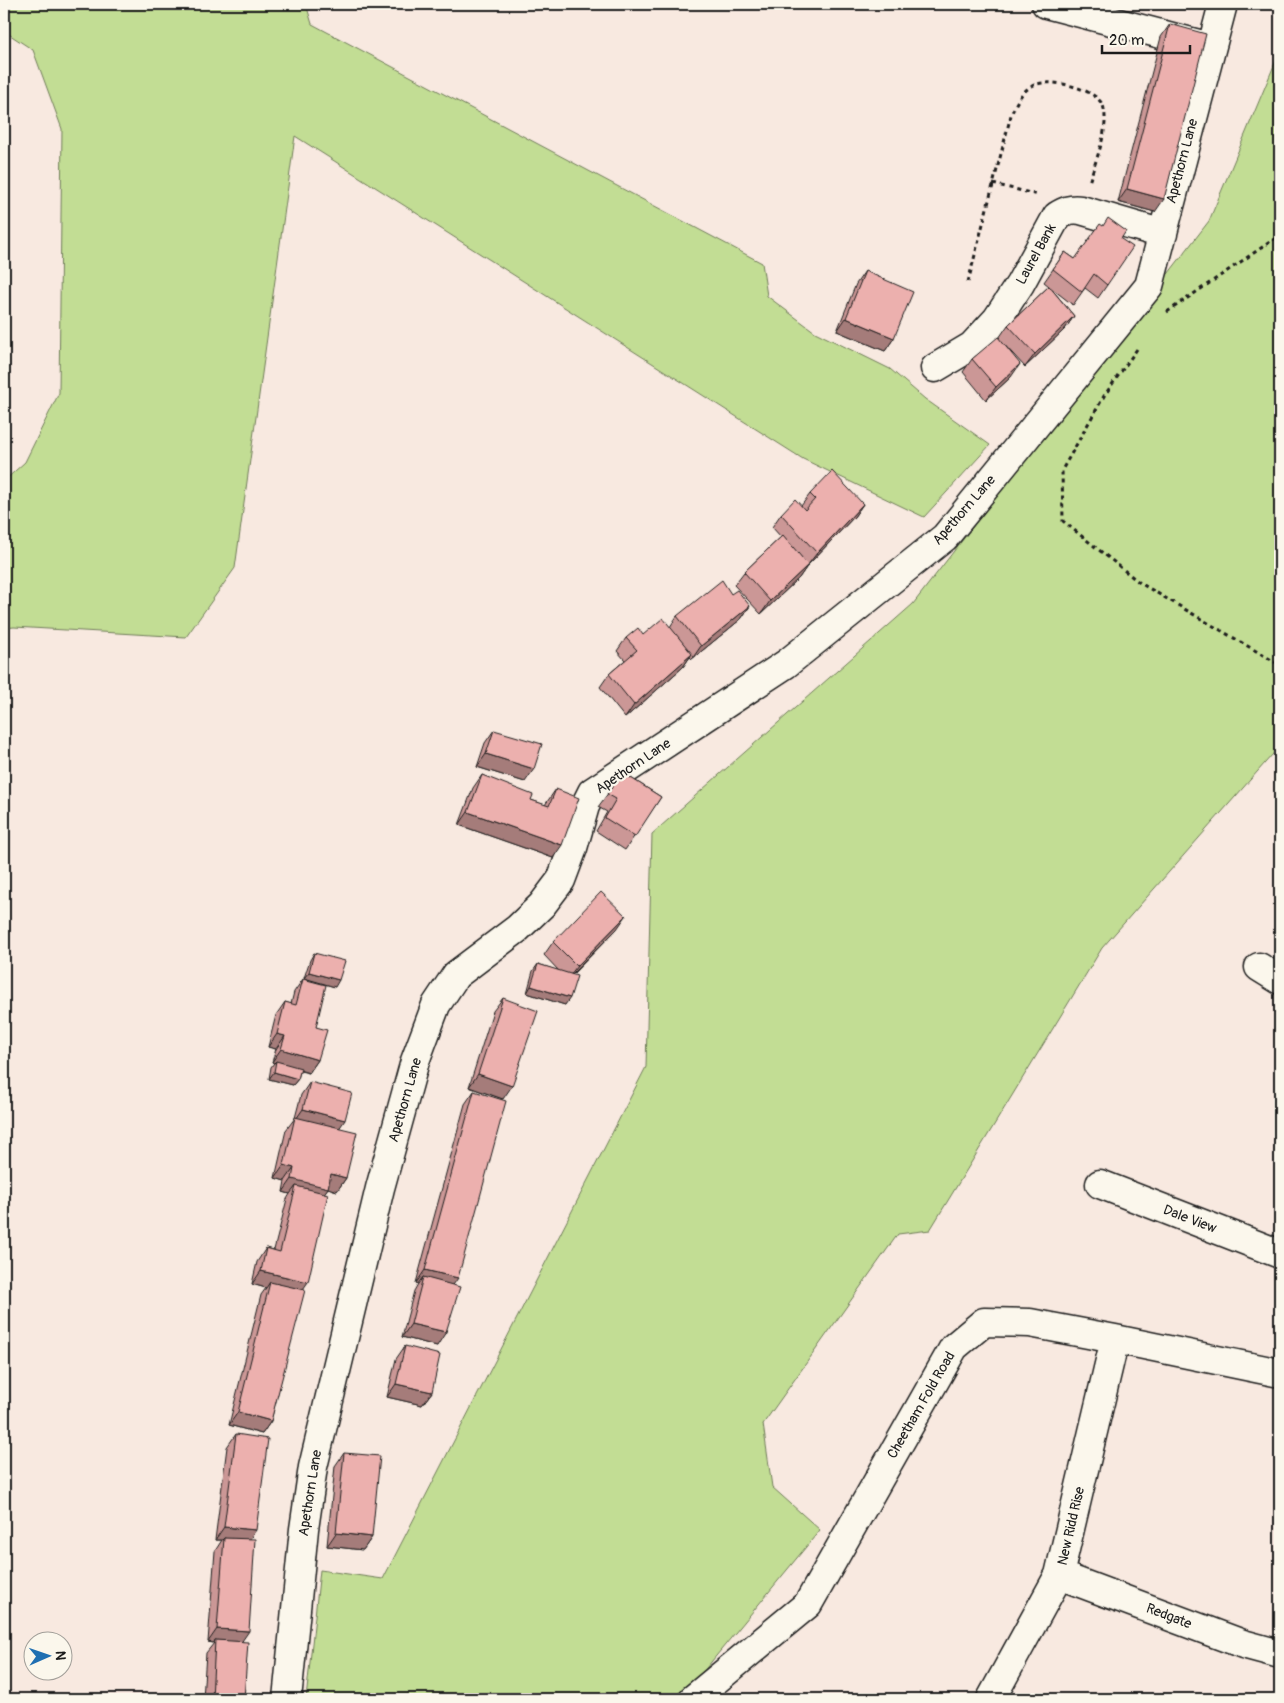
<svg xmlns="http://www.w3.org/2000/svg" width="1284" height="1703" font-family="Pangolin,sans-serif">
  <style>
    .green { fill: #c2dd94; stroke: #6f7c58 }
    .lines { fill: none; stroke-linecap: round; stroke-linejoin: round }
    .minor-casing { stroke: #1c1c1c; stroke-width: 31 }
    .path { stroke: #1c1c1c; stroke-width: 3; stroke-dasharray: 4 4; stroke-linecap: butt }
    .minor { stroke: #fbf7ec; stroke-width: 28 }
    .wall { fill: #cb9796; stroke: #1c1c1c }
    .shaded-wall { fill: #a57b7a; stroke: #1c1c1c }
    .building { fill: #ecb0ae; stroke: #1c1c1c }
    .labels { text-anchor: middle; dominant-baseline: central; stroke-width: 4.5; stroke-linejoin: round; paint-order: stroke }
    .street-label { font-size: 14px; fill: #1c1c1c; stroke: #fbf7ec }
  </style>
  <rect width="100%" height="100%" fill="#f8e9e0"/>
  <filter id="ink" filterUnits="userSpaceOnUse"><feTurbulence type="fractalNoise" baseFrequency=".02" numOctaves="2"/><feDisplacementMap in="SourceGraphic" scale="10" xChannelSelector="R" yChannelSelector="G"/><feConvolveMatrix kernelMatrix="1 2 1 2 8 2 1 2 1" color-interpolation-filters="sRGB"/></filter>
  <g filter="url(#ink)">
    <path class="green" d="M4 4H306L312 24 762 263 767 296 815 332 890 369 925 399 990 445 924 517 803 459 295 136 235 568 186 637 14 627 4 628V481L25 462 59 393 62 129 33 50 4 31Z
      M1280 51V746L1102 948 930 1230 898 1234 763 1424 772 1487 820 1530 688 1690 677 1699H306L320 1570 383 1579 646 1067 652 834 913 604 1209 221Z"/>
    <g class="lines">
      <g class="minor-casing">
        <path id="minor" d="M1046 4 1199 44
          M935 368 972 346 997 319 1020 284 1057 216C1065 211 1071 208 1081 210L1163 234
          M1259 967 1280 980
          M1100 1184 1280 1254
          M1059 1575 1243 1644 1280 1654
          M287 1699 304 1529 313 1467 380 1188 415 1061 436 1005 456 975 517 929 542 905 561 880 573 848 585 806 592 792 786 664 945 537 1149 286 1223 4
          M693 1699 808 1604 954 1347 984 1322 1030 1323 1115 1339 1280 1373
          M991 1699 1059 1575 1115 1339"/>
      </g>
      <path class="path" d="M993 184 1039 195
        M968 282 1011 115C1016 103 1021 91 1034 85 1050 78 1100 88 1104 109 1109 131 1095 161 1089 183
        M1167 312 1280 235
        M1137 349 1104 396 1062 470 1063 521 1140 583 1280 665"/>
      <use href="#minor" class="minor"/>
    </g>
    <path class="wall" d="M1170 24 1155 212 1118 202 1161 37Z
      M1121 239 1107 285 1098 298 1085 288 1073 305 1050 287 1074 316 1065 329 1025 367 999 339 1011 377 986 400 963 372 972 359 999 338 1008 325 1049 286 1044 282 1065 252 1075 259Z
      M865 271 894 338 885 351 837 331 856 284Z
      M810 494 863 504 854 517 808 565 799 578 761 614 734 585 744 572 781 537 772 527 781 514 801 506Z
      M731 594 750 606 741 619 692 659 690 657 683 667 625 718 600 687 609 674 625 660 617 651 626 638 643 635 670 627 677 616Z
      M494 730 525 782 477 767 485 743Z
      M623 773 661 797 625 850 596 831 607 812 598 807Z
      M482 775 531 800 545 805 547 802 556 789 553 858 459 825 473 788Z
      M617 929 572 975 565 1005 527 993 533 971 538 964 559 971 544 955 553 942Z
      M314 953 335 987 304 978 310 960Z
      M303 979 316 1027 318 1060 309 1073 300 1071 298 1079 293 1085 269 1079 271 1067 274 1063 272 1062 276 1049 268 1047 276 1015 285 1002 291 1004 294 992Z
      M503 998V1099L469 1087 493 1011Z
      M310 1082 340 1128 346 1178 337 1191 328 1188 324 1193 303 1289 271 1421 262 1434 229 1425 261 1295 266 1288 252 1284 257 1262 266 1248 274 1250 287 1199 290 1194 283 1192 285 1181 275 1178 286 1130 295 1118 301 1095Z
      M474 1091 453 1285 437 1346 402 1337 414 1291 418 1284 416 1283 465 1104Z
      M405 1346 432 1392 422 1405 387 1397 396 1359Z
      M236 1434 250 1539 241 1641 244 1699H203L206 1653 214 1643 208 1642 215 1551 222 1540H215L227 1447Z
      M344 1453 372 1537 363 1550 327 1546 335 1466Z"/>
    <path class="shaded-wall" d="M1127 189 1164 199 1155 212 1118 202Z
      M1074 316 1065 329 1025 367 1035 354Z
      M846 318 894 338 885 351 837 331Z
      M1020 364 1011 377 986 400 996 387Z
      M863 504 854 517 807 566 817 553Z
      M808 565 799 578 761 614 770 601Z
      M750 606 741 619 692 659 701 646Z
      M692 654 683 667 625 718 634 705Z
      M486 754 534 769 525 782 477 767Z
      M468 812 562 845 553 858 459 825Z
      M626 916 617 929 567 979 577 966Z
      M309 972 339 980 335 987 304 978Z
      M531 986 570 998 565 1005 527 993Z
      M277 1034 285 1036 276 1049 268 1047Z
      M281 1049 318 1060 309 1073 275 1063 276 1061 274 1063 272 1062Z
      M274 1072 298 1079 293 1085 269 1079Z
      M478 1074 512 1086 503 1099 469 1087Z
      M303 1109 345 1120 336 1133 294 1122Z
      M284 1165 294 1168 285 1181 275 1178Z
      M331 1174 346 1178 337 1191 328 1188 319 1201 296 1186 290 1194 283 1192 292 1179Z
      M425 1270 458 1278 449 1291 423 1277 418 1284 416 1283Z
      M261 1271 308 1282 299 1295 270 1282 266 1288 252 1284Z
      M411 1324 446 1332 437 1346 402 1337Z
      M396 1384 432 1392 422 1405 387 1397Z
      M238 1412 271 1421 262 1434 229 1425Z
      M224 1527 256 1530 247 1543 224 1538 222 1540H215Z
      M336 1533 372 1537 363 1550 327 1546Z
      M217 1629 249 1631 240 1644 215 1640 214 1643 208 1642Z"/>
    <path class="building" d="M1170 24 1206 34 1164 199 1127 189Z
      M1108 218 1126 231 1121 239 1133 247 1107 285 1094 274 1082 292 1053 269 1065 252 1075 259 1100 224 1103 226Z
      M865 271 913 292 894 338 846 318Z
      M1049 286 1074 316 1035 354 1008 325Z
      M998 337 1020 364 996 387 972 359Z
      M832 471 863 504 817 553 781 514 795 499 805 510 815 499 810 494Z
      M783 535 808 565 770 601 744 572Z
      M722 580 731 594 737 590 750 606 701 646 677 616Z
      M663 618 692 654 634 705 609 674 637 650 626 638 638 628 643 635Z
      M494 730 542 744 534 769 486 754Z
      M623 773 661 797 635 837 605 818 616 799 607 794Z
      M482 775 533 795 531 800 549 806 556 789 579 798 562 845 468 812Z
      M601 892 626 916 577 966 553 942Z
      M314 953 345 961 339 980 309 972Z
      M538 964 577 976 570 998 531 986Z
      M303 979 326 985 316 1027 327 1030 318 1060 281 1049 285 1036 277 1034 285 1002 296 1005Z
      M503 998 538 1011 512 1086 478 1074Z
      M276 1061 301 1068 298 1079 274 1072Z
      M310 1082 352 1093 345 1120 303 1109Z
      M474 1091 506 1101 458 1278 425 1270Z
      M295 1117 357 1132 346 1178 331 1174 328 1188 292 1179 294 1168 284 1165Z
      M296 1186 328 1194 308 1282 261 1271 266 1248 280 1252Z
      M423 1277 460 1287 446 1332 411 1324Z
      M270 1282 305 1290 271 1421 238 1412Z
      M405 1346 440 1355 432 1392 396 1384Z
      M236 1434 268 1439 256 1530 224 1527Z
      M344 1453 380 1456 372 1537 336 1533Z
      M224 1538 255 1539 249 1631 217 1629Z
      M215 1640 248 1642 244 1699H212Z"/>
  </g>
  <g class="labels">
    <g class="street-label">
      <text transform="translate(1182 161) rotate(-75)">Apethorn Lane</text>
      <text transform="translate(1036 254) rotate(-61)">Laurel Bank</text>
      <text transform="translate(964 510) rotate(-49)">Apethorn Lane</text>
      <text transform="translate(633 766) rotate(-34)">Apethorn Lane</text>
      <text transform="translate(405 1100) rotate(-74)">Apethorn Lane</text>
      <text transform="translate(1190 1219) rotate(21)">Dale View</text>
      <text transform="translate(921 1405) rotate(-60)">Cheetham Fold Road</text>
      <text transform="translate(310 1493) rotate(-81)">Apethorn Lane</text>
      <text transform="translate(1071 1526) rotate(-77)">New Ridd Rise</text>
      <text transform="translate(1169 1616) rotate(21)">Redgate</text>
    </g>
  </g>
  <rect width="1284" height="1703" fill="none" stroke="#fbf7ec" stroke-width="20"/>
  <rect x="10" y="10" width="1264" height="1683" fill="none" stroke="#1c1c1c" stroke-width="2" filter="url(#ink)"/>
  <g transform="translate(48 1656) rotate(88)"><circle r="24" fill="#fbf7ec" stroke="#a29f99"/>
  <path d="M0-4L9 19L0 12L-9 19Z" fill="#1f6fb2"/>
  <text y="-8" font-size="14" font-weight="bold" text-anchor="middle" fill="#1c1c1c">N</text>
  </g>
  <path d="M1102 45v8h88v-8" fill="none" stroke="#1c1c1c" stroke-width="2.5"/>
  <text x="1109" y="45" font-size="15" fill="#1c1c1c" stroke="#fbf7ec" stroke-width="4" paint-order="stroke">20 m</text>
</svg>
